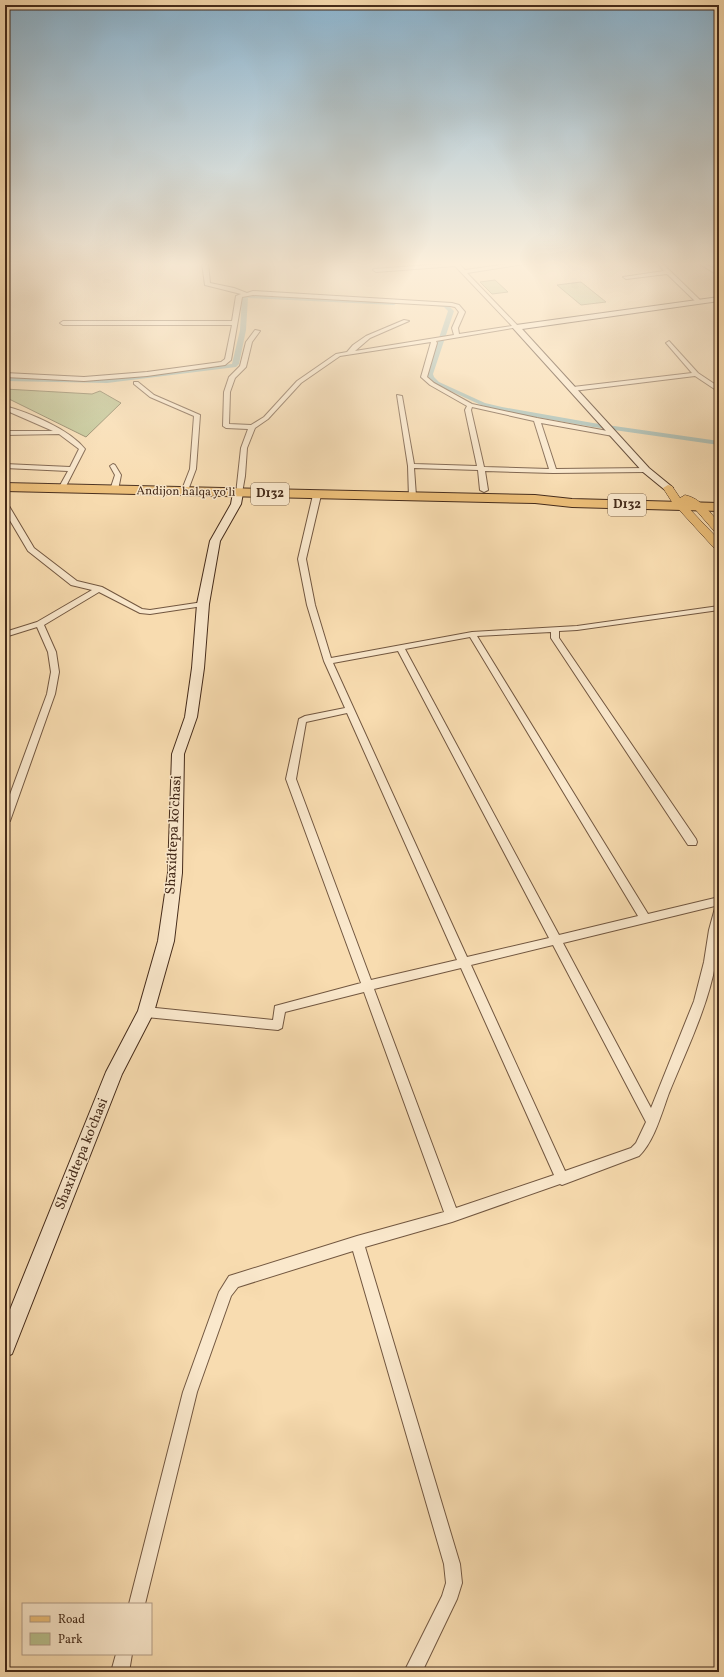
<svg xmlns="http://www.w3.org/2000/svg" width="724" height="1677" font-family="Vollkorn,serif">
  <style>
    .green { fill: #b9c18e; stroke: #7f7654 }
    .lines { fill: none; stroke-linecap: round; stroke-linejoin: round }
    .canal { fill: #9fbab3; fill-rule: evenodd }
    .street-casing { stroke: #725740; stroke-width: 2 }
    .secondary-casing { stroke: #452b1a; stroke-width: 2 }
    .primary-casing { stroke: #452b1a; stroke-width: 1 }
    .highway-casing { stroke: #452b1a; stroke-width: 2 }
    .street { fill: #fae8cc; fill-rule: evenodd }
    .secondary { fill: #fae8cc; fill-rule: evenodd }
    .primary { fill: #ecbe78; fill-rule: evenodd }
    .highway { fill: #ecbe78; fill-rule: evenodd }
    .labels { text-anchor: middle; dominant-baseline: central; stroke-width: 3; stroke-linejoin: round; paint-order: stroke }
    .far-street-label { font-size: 12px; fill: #452b1a; stroke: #fae8cc }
    .shield { fill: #fae8cc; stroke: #7b644f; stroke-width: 1 }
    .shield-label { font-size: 13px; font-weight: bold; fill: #452b1a }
    .street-label { font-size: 14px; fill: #452b1a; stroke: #fae8cc }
  </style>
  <rect width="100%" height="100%" fill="#f8dcb0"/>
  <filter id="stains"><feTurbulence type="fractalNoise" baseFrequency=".005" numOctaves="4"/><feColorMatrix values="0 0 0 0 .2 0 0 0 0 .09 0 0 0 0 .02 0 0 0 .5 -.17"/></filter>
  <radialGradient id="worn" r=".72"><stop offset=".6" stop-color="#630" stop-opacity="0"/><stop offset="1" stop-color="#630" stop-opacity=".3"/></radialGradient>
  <path class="green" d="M495 280 508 292 492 294 480 282Z
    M581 282 606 302 581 305 557 285Z
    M5 389 92 394 100 391 121 403 86 437 5 397Z"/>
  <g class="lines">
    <path class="canal" d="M247 294 394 301 397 303 394 305 248 298 246 330 239 364 236 367 107 383 5 381V377L107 379 232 364 240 330 242 297Z
      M430 302 448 305 454 311 433 374 434 377 439 382 485 403 502 407 593 423 719 441V445L593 427 501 411 481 405 435 384 429 379 427 374 448 311 444 307 428 305 427 304Z"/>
    <g class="street-casing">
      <path id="street" d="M202 263H208L210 283 234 288 247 293 253 291 452 303 459 305 465 312 458 328 459 334 512 326 455 266 376 272 373 270 374 269 458 263 465 270 516 263H531L467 273 519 327 436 341 437 343 427 377 434 383 472 404 537 418 613 432 616 434 613 436 541 423 556 469 646 468 649 470 646 472 553 473 485 471 488 490 484 492 480 490 478 470 414 468 416 496 415 498H409L408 466 397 395 402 396 414 464 477 466 465 410 467 406 430 385 421 377 431 342 340 356 301 383 268 419 255 428 247 448 245 476 242 493 240 494H236L241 448 248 429 226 428 223 426 224 392 229 377 240 366 246 342 255 330 260 331 252 342 246 367 235 378 230 392 229 424 251 425 264 417 297 381 336 354 347 352 353 345 366 336 404 320 409 321 370 338 355 351 454 335 452 328 459 312 455 307 450 306 253 295 242 297 231 360 225 365 147 376 84 381 5 377V373L84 377 147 372 221 362 225 359 232 325H63L60 323 63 321H232L236 296 241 294 205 285ZM472 407 534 421 549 469 484 467 471 410Z
        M657 263H662L701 301V303H697L667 274 626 279 623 277 664 271Z
        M698 263H704L719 272V276Z
        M669 341 698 373 719 387V392L695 376 573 391 570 389 573 387 692 373 667 344 666 343Z
        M134 382H138L154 395 200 415 196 469 187 493 185 494 181 492 190 469 194 416 150 397 134 384Z
        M5 406C30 413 69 429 85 449L64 490 58 489 68 471 5 468V464L70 467 79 449 59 434 5 435V431H53L5 410Z
        M113 464 115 465 121 475 118 490 114 492 110 490 115 475 110 466Z
        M317 493 321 495 306 559 315 605 331 658 472 632 577 626 719 606V610L577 630 559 631V638L696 839 697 842 696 845H688L551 638V632L477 636 648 914 719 897V905L563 943 651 1108 694 1001 704 962 709 930 715 908 719 907C719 925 719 943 716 961 708 1007 686 1051 669 1093 662 1112 654 1142 639 1156L562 1185 560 1184 452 1222 365 1247 460 1564 462 1583 457 1599 422 1672H404L442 1596 446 1583 444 1564 353 1251 238 1287 231 1296 197 1392 145 1604H129L183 1392 219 1292 229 1276 357 1236 444 1212 364 992 285 1012 282 1028 278 1030 146 1017 142 1015 140 1012 142 1009 146 1007 273 1020 275 1006 361 983 286 779 299 719 305 716 345 708 324 661 307 605 298 559 313 495ZM470 637 638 916 559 935 405 649ZM398 651 549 938 467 957 333 663ZM347 713 457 960 371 980 296 779 306 722ZM553 945 646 1122 636 1143 631 1148 565 1171 471 965ZM461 968 554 1175 456 1208 374 989Z
        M5 504 9 506 34 548 77 581 102 587 142 609 150 610 203 602 207 604 203 606 150 614 140 613 99 592 44 625 56 652 59 672 55 694 10 821 5 825V808L47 694 51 672 48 652 37 627 5 637V632L37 622 92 590 71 585 28 551 5 512Z
        M116 1654H132L129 1672H111Z"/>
    </g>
    <g class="secondary-casing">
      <path id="secondary" d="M719 297V301L522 329 649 468 671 486 673 488 671 490H665L643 472 512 327 516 325Z
        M238 490 243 493 241 504 220 541 209 604 204 668 197 717 184 754 182 873 174 941 154 1012 122 1074 12 1354 5 1357V1322L106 1072 138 1011 158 941 168 873 172 754 185 717 192 668 197 604 210 541 231 504 233 493Z"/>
    </g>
    <g class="primary-casing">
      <path id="primary" d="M668 485 672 486 680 498 685 495C700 498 710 512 719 523V533L715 532 695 509 683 502 719 540V550L715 549 672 502 663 488Z"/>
    </g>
    <g class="highway-casing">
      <path id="highway" d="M5 483 535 495 572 499 719 503V511L572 507 535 503 5 491Z"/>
    </g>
    <use href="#street" class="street"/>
    <use href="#secondary" class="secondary"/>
    <use href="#primary" class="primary"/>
    <use href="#highway" class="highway"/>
  </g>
  <linearGradient id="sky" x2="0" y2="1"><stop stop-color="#8bb6d3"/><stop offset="0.53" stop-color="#fcefdb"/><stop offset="1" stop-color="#fcefdb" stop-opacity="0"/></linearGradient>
  <rect width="724" height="498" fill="url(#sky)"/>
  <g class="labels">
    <g class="far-street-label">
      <text transform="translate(186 492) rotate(1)">Andijon halqa yo‘li</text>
    </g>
    <g class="shield">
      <rect x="251" y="483" width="38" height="22" rx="3"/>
      <rect x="608" y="494" width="38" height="22" rx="3"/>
    </g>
    <g class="shield-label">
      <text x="270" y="494">D132</text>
      <text x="627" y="505">D132</text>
    </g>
    <g class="street-label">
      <text transform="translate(174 835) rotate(-87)">Shaxidtepa ko'chasi</text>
      <text transform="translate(82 1154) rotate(-68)">Shaxidtepa ko'chasi</text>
    </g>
  </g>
  <rect width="724" height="1677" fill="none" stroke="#f8dcb0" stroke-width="20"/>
  <rect x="6" y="6" width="712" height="1665" fill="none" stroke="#452b1a" stroke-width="2"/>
  <rect x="10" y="10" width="704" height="1657" fill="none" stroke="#452b1a"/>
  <rect x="22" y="1603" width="130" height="52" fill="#fae8cc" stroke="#b29c85"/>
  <rect x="30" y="1616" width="20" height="6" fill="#ecbe78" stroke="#b29c85"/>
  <text x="58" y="1623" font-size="12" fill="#452b1a">Road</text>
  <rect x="30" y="1633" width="20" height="12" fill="#b9c18e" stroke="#b29c85"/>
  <text x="58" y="1643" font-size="12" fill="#452b1a">Park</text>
  <rect width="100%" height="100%" filter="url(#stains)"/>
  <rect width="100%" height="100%" fill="url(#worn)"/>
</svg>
